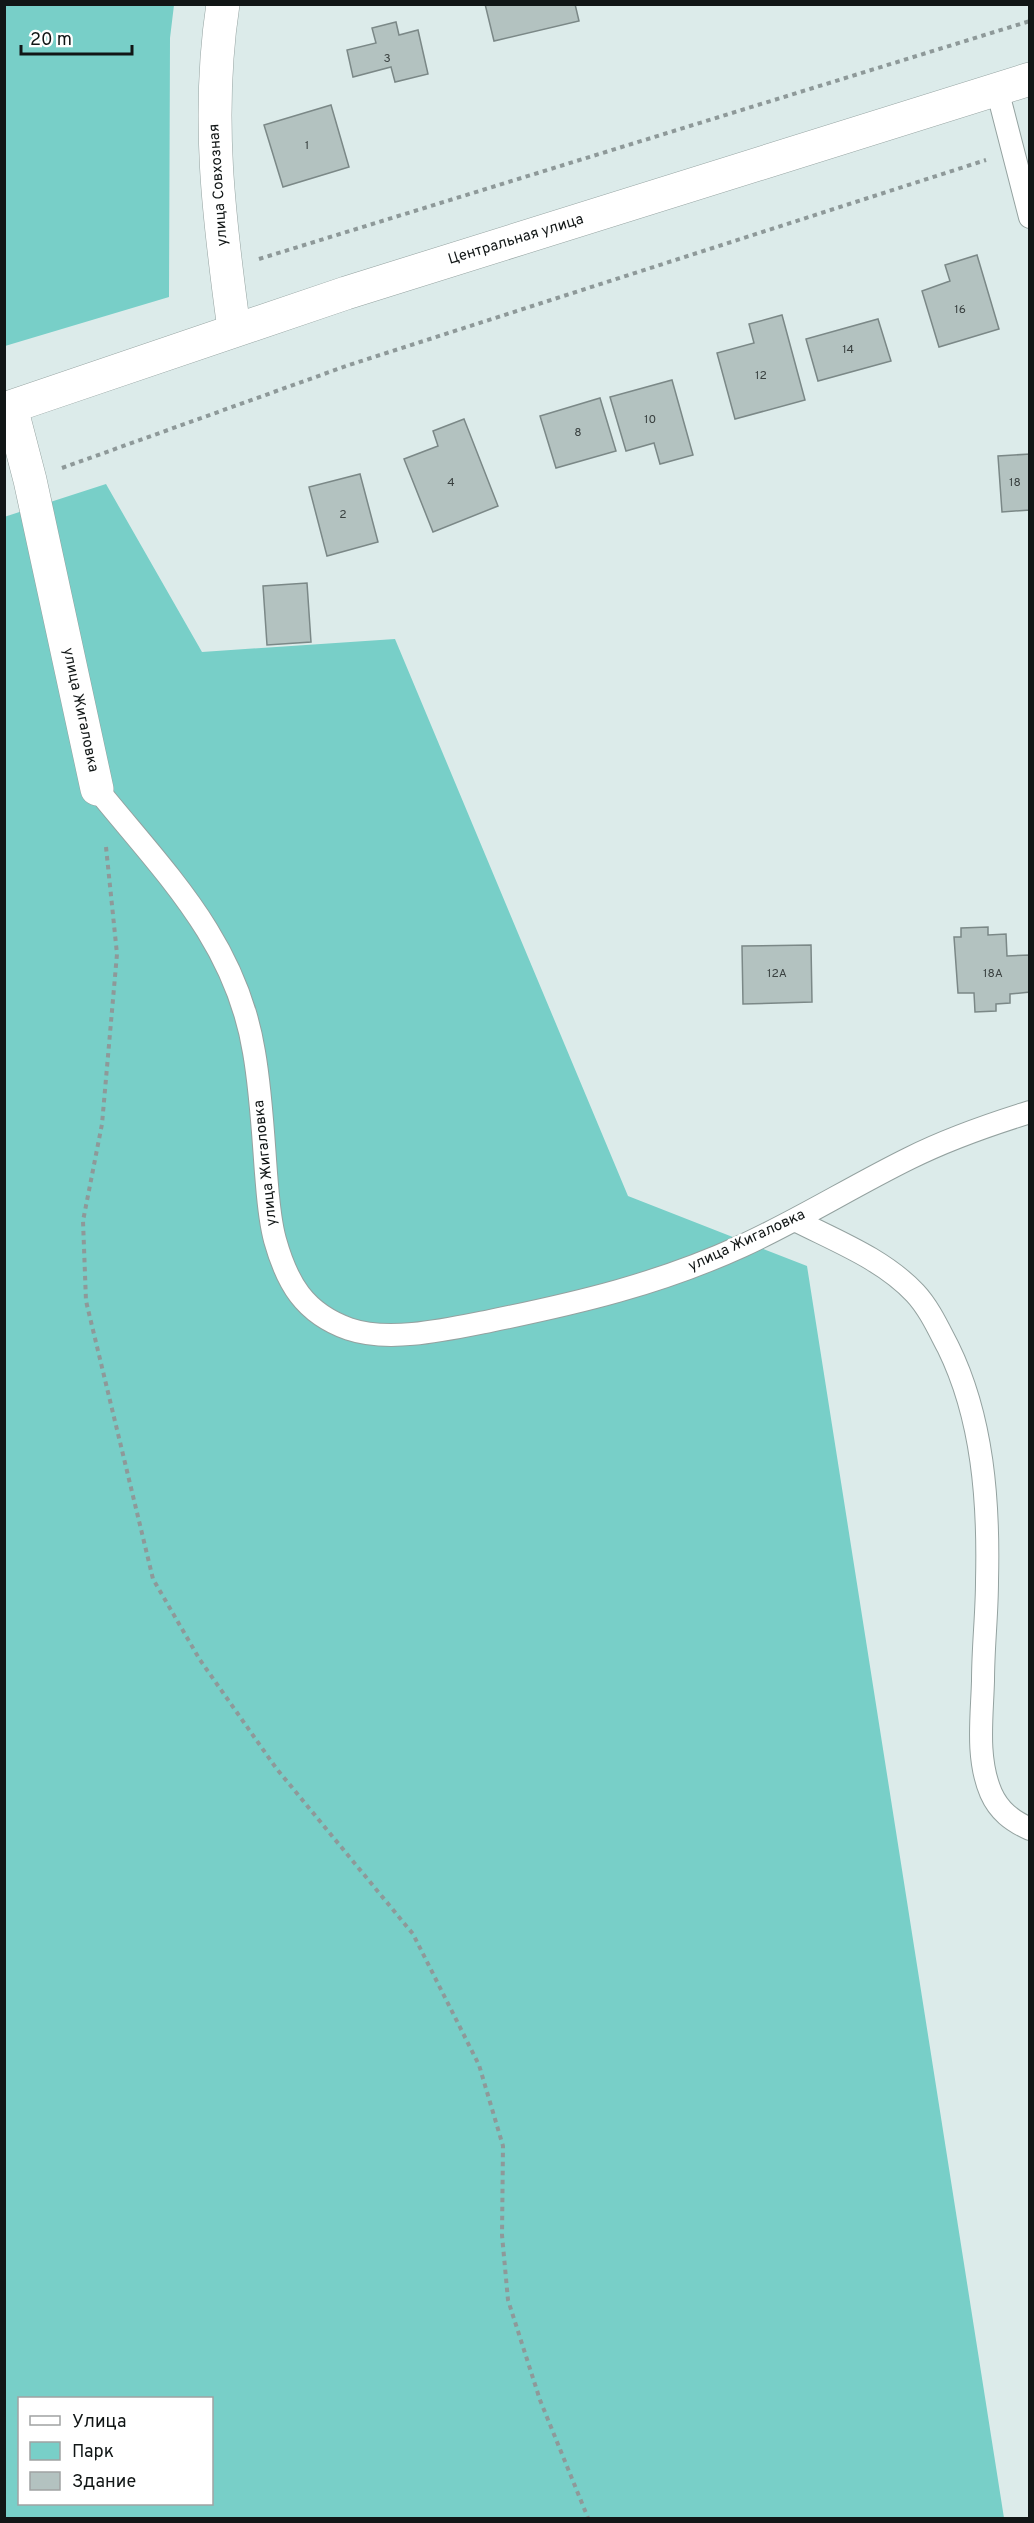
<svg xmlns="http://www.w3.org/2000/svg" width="1034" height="2523" font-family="Overpass,sans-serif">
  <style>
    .green { fill: #78cfc8; fill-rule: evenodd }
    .building { fill: #b3c2c0; stroke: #7b8887; stroke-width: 1.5 }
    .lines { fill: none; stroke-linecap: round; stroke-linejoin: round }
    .lane-casing { stroke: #94a2a0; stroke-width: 24 }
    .street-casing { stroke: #94a2a0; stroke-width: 34 }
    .secondary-casing { stroke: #94a2a0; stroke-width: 34 }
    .path { stroke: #8e9999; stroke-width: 4; stroke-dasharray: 4.5 4.5; stroke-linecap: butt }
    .lane { stroke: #fff; stroke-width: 22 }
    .street { stroke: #fff; stroke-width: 33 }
    .secondary { stroke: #fff; stroke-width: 33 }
    .labels { text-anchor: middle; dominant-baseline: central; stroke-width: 5; stroke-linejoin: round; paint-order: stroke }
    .number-label { font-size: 12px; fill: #3a4140 }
    .street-label { font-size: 15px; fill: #111616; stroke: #fff }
  </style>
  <rect width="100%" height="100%" fill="#dcebea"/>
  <path class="green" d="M5 4 174 5 170 38 169 297 5 346Z
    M106 484 202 652 395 639 628 1196 807 1266 1004 2518H5L4 517ZM20 2398H212V2504H20Z"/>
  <path class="building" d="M485 4H575L579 21 494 41Z
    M396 22 399 35 418 30 428 74 395 82 391 67 353 77 347 50 376 43 372 28Z
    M331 105 349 167 283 187 264 125Z
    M977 255 999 329 939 347 922 291 950 281 945 265Z
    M782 315 805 400 735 419 717 353 754 343 749 324Z
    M878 319 891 361 818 381 806 339Z
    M672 380 693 455 660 464 654 443 626 451 610 397Z
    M600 398 616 451 556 468 540 416Z
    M464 419 498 506 433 532 404 459 438 446 433 431Z
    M1030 454V510L1002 512 998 456Z
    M360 474 378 542 327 556 309 487Z
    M307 583 311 642 267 645 263 586Z
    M988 927V935L1006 934 1007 956 1030 955V992L1010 994V1003L996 1004V1011L975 1012 974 993H958L954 937H961V928Z
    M811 945 812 1002 743 1004 742 946Z"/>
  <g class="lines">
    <g class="lane-casing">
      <path id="lane" d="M997 89 1030 217
        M97 789C165 873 236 941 254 1052 261 1092 263 1133 266 1173 268 1196 269 1218 275 1240 287 1283 304 1313 349 1329 390 1343 449 1329 490 1321 578 1303 659 1284 742 1246 799 1220 853 1186 910 1158 948 1139 988 1125 1030 1112
        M795 1220C836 1241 883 1259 915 1293 929 1308 938 1328 948 1347 983 1418 989 1502 987 1581 987 1614 983 1647 983 1681 982 1717 976 1758 991 1793 999 1811 1012 1821 1030 1829"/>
    </g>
    <g class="street-casing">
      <path id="street" d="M223 4C206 116 219 219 234 329
        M11 407 30 480 97 789"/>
    </g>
    <g class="secondary-casing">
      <path id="secondary" d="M4 409 346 293 1030 79"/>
    </g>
    <path class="path" d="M259 259 1030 21
      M62 468 349 365 986 160
      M106 847 117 954 102 1124 83 1221 86 1301 153 1579 200 1660 276 1768 413 1934 479 2065 503 2146 502 2235 508 2300 540 2400 588 2518"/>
    <use href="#lane" class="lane"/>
    <use href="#street" class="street"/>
    <use href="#secondary" class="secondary"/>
  </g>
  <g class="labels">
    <g class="number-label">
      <text x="387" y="59">3</text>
      <text x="307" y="146">1</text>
      <text x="960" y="310">16</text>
      <text x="848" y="350">14</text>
      <text x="761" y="376">12</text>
      <text x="650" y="420">10</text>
      <text x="578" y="433">8</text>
      <text x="451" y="483">4</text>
      <text x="1015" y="483">18</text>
      <text x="343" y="515">2</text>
      <text x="777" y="974">12А</text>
      <text x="993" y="974">18А</text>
    </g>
    <g class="street-label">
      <text transform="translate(219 185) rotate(-94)">улица Совхозная</text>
      <text transform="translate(516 240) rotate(-17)">Центральная улица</text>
      <text transform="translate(80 710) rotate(78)">улица Жигаловка</text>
      <text transform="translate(266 1163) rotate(-96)">улица Жигаловка</text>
      <text transform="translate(747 1241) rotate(-25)">улица Жигаловка</text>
    </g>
  </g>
  <rect width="1034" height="2523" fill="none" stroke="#111616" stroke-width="12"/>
  <rect x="18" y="2397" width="195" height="108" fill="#ffffff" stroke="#a0a2a2" stroke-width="1.5"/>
  <rect x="30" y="2416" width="30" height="9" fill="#ffffff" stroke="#a0a2a2" stroke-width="1.5"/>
  <text x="72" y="2427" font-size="18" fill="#111616">Улица</text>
  <rect x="30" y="2442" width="30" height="18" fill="#78cfc8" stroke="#a0a2a2" stroke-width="1.5"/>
  <text x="72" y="2457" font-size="18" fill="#111616">Парк</text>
  <rect x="30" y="2472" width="30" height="18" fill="#b3c2c0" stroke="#a0a2a2" stroke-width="1.5"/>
  <text x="72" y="2487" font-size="18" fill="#111616">Здание</text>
  <path d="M21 45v9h111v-9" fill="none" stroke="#111616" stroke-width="3"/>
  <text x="30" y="45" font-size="18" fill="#111616" stroke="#ffffff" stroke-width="4.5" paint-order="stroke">20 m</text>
</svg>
